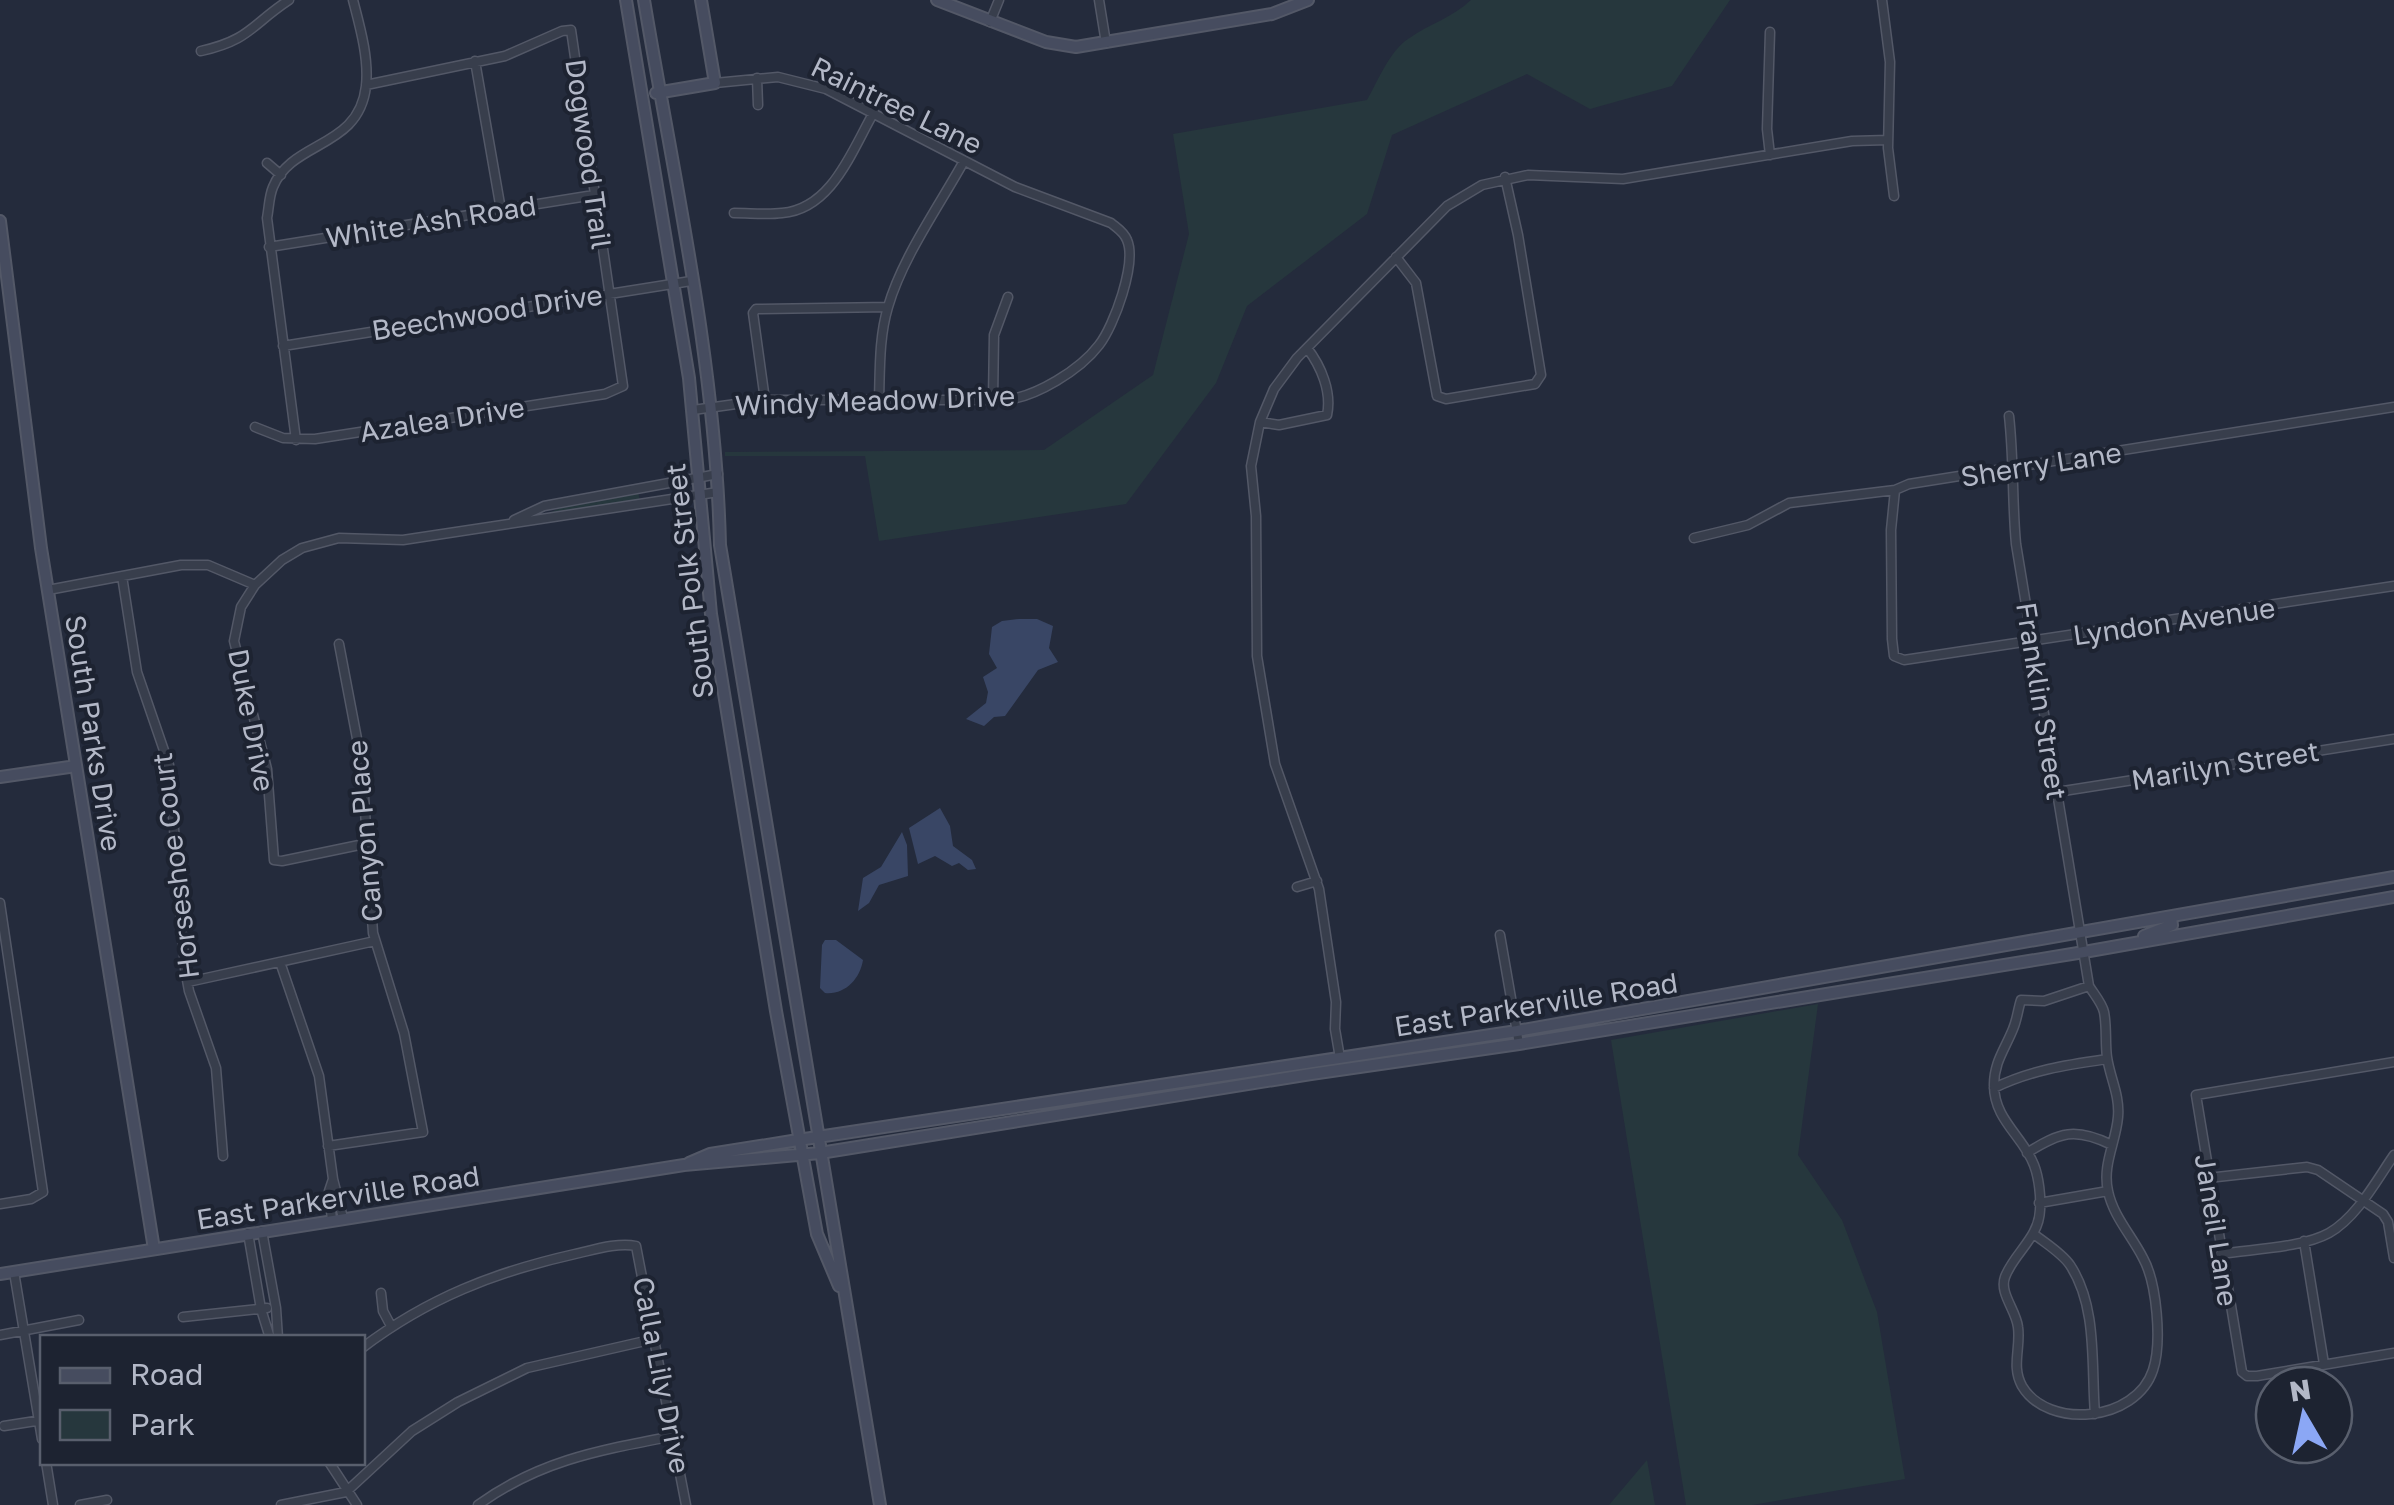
<svg xmlns="http://www.w3.org/2000/svg" width="2394" height="1505" font-family="'Golos Text',sans-serif">
  <style>
    .green { fill: #26373d }
    .water { fill: #394665 }
    .lines { fill: none; stroke-linecap: round; stroke-linejoin: round }
    .street-casing { stroke: #535867; stroke-width: 11 }
    .secondary-casing { stroke: #535867; stroke-width: 14 }
    .street { stroke: #383e4c; stroke-width: 8 }
    .secondary { stroke: #464c5f; stroke-width: 10 }
    .labels { text-anchor: middle; dominant-baseline: central; stroke-width: 8; stroke-linejoin: round; paint-order: stroke }
    .street-label { font-size: 28px; fill: #b3b8c7; stroke: #1d2331 }
  </style>
  <rect width="100%" height="100%" fill="#242b3c"/>
  <path class="green" d="M1471 0H1730L1672 86 1590 109 1527 74 1392 135 1367 214 1247 306 1216 383 1126 504 879 541 865 456H725V452L1044 450 1153 375 1189 234 1173 134 1367 100C1378 81 1389 52 1408 39 1429 24 1452 18 1471 0Z
    M638 492 640 501 544 515 570 504Z
    M1818 1004 1798 1155 1842 1220 1877 1312 1905 1479 1752 1505H1686L1611 1040Z
    M1647 1460 1655 1505H1609Z"/>
  <path class="water" d="M1019 619H1037L1053 626 1049 648 1058 662 1038 670 1005 716 994 717 984 726 966 719 986 703 988 692 983 677 997 668 989 654 992 627 1002 621Z
    M940 808 950 826 953 846 972 860 976 869 968 870 959 863 952 866 935 856 918 864 909 828Z
    M902 832 907 845 908 876 879 885 869 903 858 911 863 878 881 867Z
    M825 940H836L863 960C860 979 845 995 825 993L820 988 822 945Z"/>
  <g class="lines">
    <g class="street-casing">
      <path id="street" d="M1099 0 1106 43
        M1882 0 1890 62 1888 148 1894 196
        M990 22 999 0
        M201 51C250 40 251 25 289 0
        M475 61 501 210
        M757 78 758 105
        M1770 155 1767 129 1770 32
        M267 163 281 175
        M734 213C750 213 767 215 782 213 832 209 852 150 874 112
        M269 247 594 195
        M1396 257 1416 283 1437 396 1446 399 1535 384 1541 375 1518 235 1505 177
        M283 346 691 281
        M765 400 753 313 756 309 888 307
        M879 400C880 369 879 337 888 307 902 258 939 206 964 161
        M993 400 994 335 1008 297
        M693 410 765 400H1005C1036 397 1080 370 1099 345 1114 326 1137 263 1127 240 1124 232 1117 228 1111 223L1015 187 826 89 778 77 715 83
        M2009 416C2014 460 2012 501 2016 544L2089 986
        M1260 422 1279 425 1327 415C1332 392 1321 366 1307 348
        M255 427 283 438 315 439 605 394 623 386 571 30 562 31 505 56 366 85
        M296 440 267 218C269 208 269 196 273 187 292 140 359 149 366 86 369 58 360 27 353 0
        M1895 490 1891 530 1892 639 1894 656 1904 660 2394 586
        M514 520 544 506 718 474
        M1694 538 1748 525 1789 503 1895 490 1909 484 2394 407
        M122 576 137 672 169 765 185 969 189 991 216 1068 223 1156
        M48 590 181 565H208L255 585
        M2057 792 2394 739
        M369 843 282 861 274 860 267 769 234 641 241 607 255 585 282 560 302 548 339 538 403 540 718 492
        M1297 887 1317 881
        M0 903 43 1192 31 1199 0 1204
        M1500 935 1519 1044
        M280 962 319 1076 333 1179 343 1218
        M188 982 375 941
        M2089 986C2094 994 2102 1003 2104 1012 2107 1027 2105 1043 2107 1057 2110 1078 2120 1095 2118 1117 2116 1142 2102 1165 2108 1191 2113 1216 2132 1236 2143 1258 2157 1283 2162 1343 2153 1370 2136 1422 2048 1430 2022 1386 2011 1366 2021 1348 2018 1327 2016 1310 1999 1293 2005 1277 2014 1253 2039 1238 2040 1210 2041 1197 2039 1178 2034 1165 2023 1136 1994 1120 1994 1085 1994 1062 2005 1049 2013 1029 2017 1020 2018 1009 2021 1000L2044 1001Z
        M1340 1058 1335 1029 1336 1002 1319 889 1275 764 1257 656 1256 516 1251 466 1260 422 1274 389 1297 358 1447 206 1482 185 1528 175 1623 179 1852 141 1888 140
        M2394 1062 2196 1095 2242 1372 2247 1376H2257L2394 1353
        M1994 1088C2031 1070 2066 1065 2107 1059
        M328 1146 423 1132 404 1033 373 933 362 765 339 644
        M2027 1153C2060 1132 2075 1127 2112 1145
        M2208 1178 2307 1167 2318 1170 2383 1214 2388 1222 2394 1258
        M2039 1203 2108 1191
        M332 1220 329 1191 333 1179
        M262 1231 276 1308 278 1338
        M248 1233 261 1309 270 1338
        M2034 1234C2045 1243 2062 1253 2070 1265 2098 1307 2091 1367 2095 1414
        M2304 1241 2324 1364
        M2221 1254C2251 1249 2302 1248 2329 1233 2357 1217 2376 1181 2394 1155
        M14 1272 42 1439
        M381 1293 383 1311 391 1326
        M183 1317 267 1308
        M0 1335 79 1320
        M362 1348C428 1298 495 1272 575 1254 593 1250 618 1242 636 1246L686 1505
        M4 1426 42 1420
        M46 1462 53 1505
        M329 1462 357 1505
        M80 1505 107 1500
        M281 1505 346 1492 412 1431 458 1402 527 1368 654 1339
        M478 1505C540 1460 601 1450 674 1436"/>
    </g>
    <g class="secondary-casing">
      <path id="secondary" d="M626 0 689 378 711 614 776 1011 817 1234 839 1286
        M644 0C674 180 716 362 720 545L880 1505
        M937 0 1046 42 1076 47 1272 14 1308 0
        M656 93 715 83 701 0
        M0 221 41 548 154 1249
        M0 777 76 766
        M2144 936 2172 925 2171 917
        M689 1163 710 1154 798 1140 1517 1031 2394 877
        M0 1274 684 1165 820 1153 1311 1074 1519 1044 2084 952 2394 897"/>
    </g>
    <use href="#street" class="street"/>
    <use href="#secondary" class="secondary"/>
  </g>
  <g class="labels">
    <g class="street-label">
      <text transform="translate(897 105) rotate(26)">Raintree Lane</text>
      <text transform="translate(589 154) rotate(82)">Dogwood Trail</text>
      <text transform="translate(431 221) rotate(-9)">White Ash Road</text>
      <text transform="translate(487 312) rotate(-9)">Beechwood Drive</text>
      <text transform="translate(875 400) rotate(-2)">Windy Meadow Drive</text>
      <text transform="translate(442 419) rotate(-9)">Azalea Drive</text>
      <text transform="translate(2041 464) rotate(-9)">Sherry Lane</text>
      <text transform="translate(689 581) rotate(-97)">South Polk Street</text>
      <text transform="translate(2174 621) rotate(-8)">Lyndon Avenue</text>
      <text transform="translate(2042 701) rotate(81)">Franklin Street</text>
      <text transform="translate(252 720) rotate(79)">Duke Drive</text>
      <text transform="translate(94 733) rotate(81)">South Parks Drive</text>
      <text transform="translate(2225 765) rotate(-9)">Marilyn Street</text>
      <text transform="translate(364 831) rotate(-95)">Canyon Place</text>
      <text transform="translate(175 866) rotate(-97)">Horseshoe Court</text>
      <text transform="translate(1536 1004) rotate(-9)">East Parkerville Road</text>
      <text transform="translate(338 1197) rotate(-9)">East Parkerville Road</text>
      <text transform="translate(2217 1230) rotate(81)">Janeil Lane</text>
      <text transform="translate(662 1375) rotate(79)">Calla Lily Drive</text>
    </g>
  </g>
  <rect x="40" y="1335" width="325" height="130" fill="#1d2331" stroke="#595f6d" stroke-width="2.5"/>
  <rect x="60" y="1368" width="50" height="15" fill="#464c5f" stroke="#595f6d" stroke-width="2.5"/>
  <text x="130" y="1385" font-size="30" fill="#b3b8c7">Road</text>
  <rect x="60" y="1410" width="50" height="30" fill="#26373d" stroke="#595f6d" stroke-width="2.5"/>
  <text x="130" y="1435" font-size="30" fill="#b3b8c7">Park</text>
  <g transform="translate(2304 1415) rotate(351)"><circle r="48" fill="#1d2331" stroke="#595f6d" stroke-width="2.5"/>
  <path d="M0-8L18 38L0 25L-18 38Z" fill="#8ba7f5"/>
  <text y="-15" font-size="28" font-weight="bold" text-anchor="middle" fill="#b3b8c7">N</text>
  </g>
</svg>
